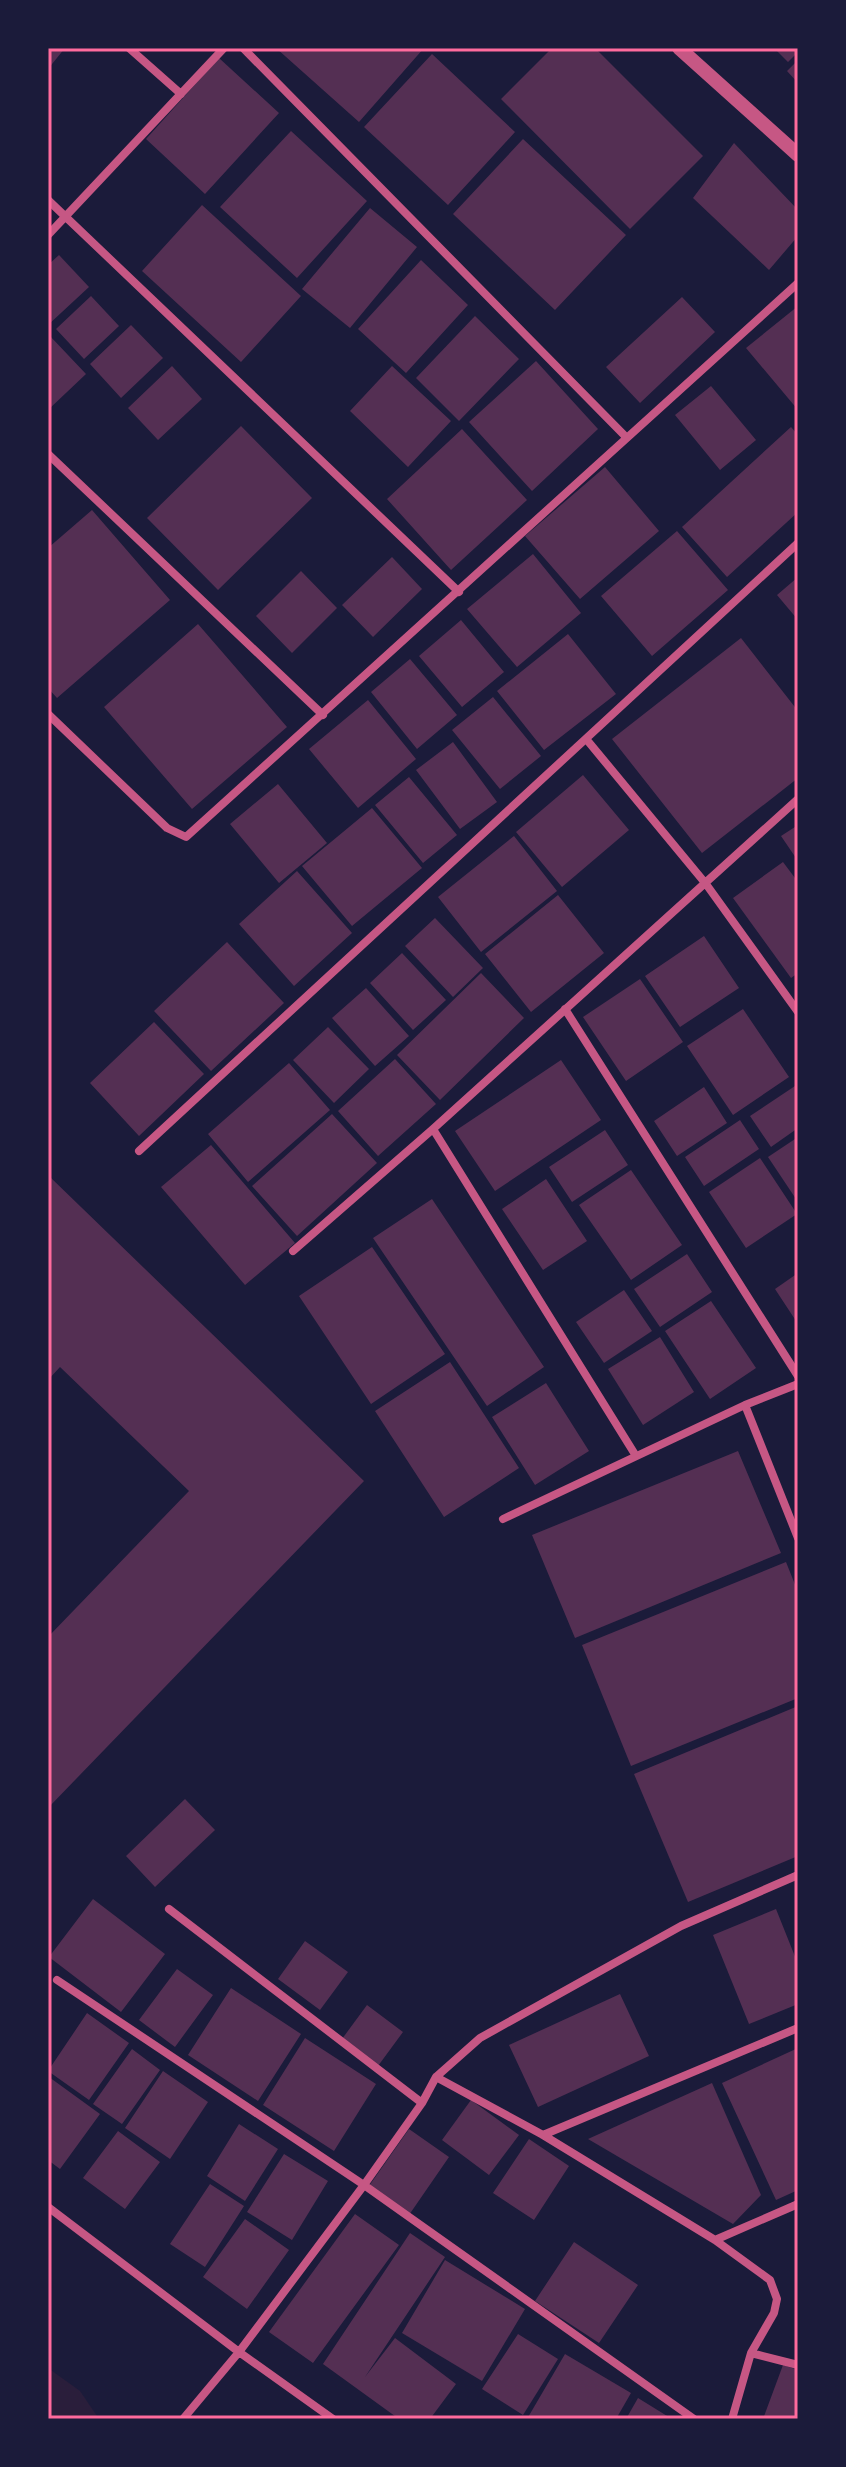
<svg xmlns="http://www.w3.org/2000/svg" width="846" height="2467" font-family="'PT Sans',sans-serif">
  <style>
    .green { fill: #2a1e3b }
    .building { fill: #542f53 }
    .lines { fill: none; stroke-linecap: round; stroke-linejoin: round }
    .minor { stroke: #c65784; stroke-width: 8 }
    .tertiary { stroke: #c65784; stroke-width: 14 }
    .neatline { fill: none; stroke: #ff6b9d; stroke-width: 3 }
  </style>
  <rect width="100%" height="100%" fill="#1b1b3a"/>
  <path class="green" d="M48 2368 80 2391 99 2419H48Z"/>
  <path class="building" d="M48 48H65L48 69Z
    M276 48H424L359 122Z
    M552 48H595L703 156 630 229 501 99Z
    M774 48H798V52L788 62Z
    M432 54 515 132 448 205 364 127Z
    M219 58 279 113 205 194 146 139Z
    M798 60V83L787 71Z
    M291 131 367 201 297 278 220 207Z
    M523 139 626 235 555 310 453 214Z
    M734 143 798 210V236L769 270 693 198Z
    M202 205 301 296 241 362 142 271Z
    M370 208 417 247 350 328 302 289Z
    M59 255 89 287 48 325V265Z
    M421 260 468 305 406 373 358 329Z
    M91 296 119 326 84 359 56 329Z
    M682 297 715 332 640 403 606 367Z
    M798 306V410L746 348Z
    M475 316 519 359 459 421 416 378Z
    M131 325 163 358 121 398 90 364Z
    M50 336 86 374 48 410V338Z
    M536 361 598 429 532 491 469 422Z
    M172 366 202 399 158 440 128 408Z
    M392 366 451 421 408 467 350 411Z
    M711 386 756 440 720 470 675 415Z
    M241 426 312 498 218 590 147 518Z
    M791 427 798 435V512L727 577 682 527Z
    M462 429 527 500 451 570 387 499Z
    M605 467 659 531 580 599 525 536Z
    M92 510 170 600 57 698 48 688V548Z
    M677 531 728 590 652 656 601 596Z
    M533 554 581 613 517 667 467 609Z
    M392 557 422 589 373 637 342 605Z
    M301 571 337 608 292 653 256 616Z
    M798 577V620L777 595Z
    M461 620 504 672 462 707 419 656Z
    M198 624 287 727 192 809 104 707Z
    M568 634 616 694 544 750 497 691Z
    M741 638 798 711V778L702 853 612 739Z
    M410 659 457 715 417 749 371 692Z
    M493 697 541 756 500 789 452 730Z
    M368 700 416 759 358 808 309 749Z
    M453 742 497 802 460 829 416 770Z
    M583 775 629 830 562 887 516 832Z
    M409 777 457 835 423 863 375 805Z
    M278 784 327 843 279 883 230 824Z
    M372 808 422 868 352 926 302 866Z
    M798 825V861L781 836Z
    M514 836 557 891 481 952 438 897Z
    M783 862 798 882V973L791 978 733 898Z
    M297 871 352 933 294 986 239 924Z
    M558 895 604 953 531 1012 485 954Z
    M435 918 483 968 453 997 405 946Z
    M704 936 739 988 680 1027 645 976Z
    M227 942 284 1003 211 1071 154 1011Z
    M402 953 446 1000 413 1030 370 983Z
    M481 973 524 1018 440 1100 397 1055Z
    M640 979 683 1042 626 1081 583 1017Z
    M366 988 409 1036 375 1066 332 1018Z
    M743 1009 789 1077 733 1115 687 1046Z
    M154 1022 204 1074 139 1136 90 1083Z
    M328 1027 369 1069 334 1103 293 1060Z
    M395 1059 436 1104 378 1156 338 1111Z
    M561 1060 601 1120 495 1191 455 1131Z
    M289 1063 330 1110 248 1182 208 1134Z
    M798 1084V1128L771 1147 750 1116Z
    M704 1087 727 1123 677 1156 654 1121Z
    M332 1114 377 1163 297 1236 252 1186Z
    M740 1120 759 1149 704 1186 685 1157Z
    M605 1130 628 1165 572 1202 549 1167Z
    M798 1137V1202L768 1157Z
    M211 1145 295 1243 245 1285 161 1187Z
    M760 1158 797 1214 746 1248 709 1192Z
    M631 1170 682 1245 631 1280 579 1205Z
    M50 1177 364 1481 48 1808V1637L189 1491 60 1367 48 1380V1179Z
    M546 1179 587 1241 543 1270 502 1209Z
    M432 1199 544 1367 487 1406 373 1238Z
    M372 1247 445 1354 371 1404 299 1296Z
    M687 1254 712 1292 660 1327 634 1289Z
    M798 1273V1324L775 1289Z
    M624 1290 652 1331 604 1363 576 1322Z
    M711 1301 756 1368 710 1399 665 1331Z
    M660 1337 694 1392 643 1425 608 1369Z
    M450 1362 519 1468 444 1517 375 1411Z
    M546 1383 589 1451 535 1485 492 1417Z
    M738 1451 781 1553 575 1638 532 1535Z
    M786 1562 798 1592V1698L631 1766 582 1645Z
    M798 1706V1856L688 1902 634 1774Z
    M185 1799 215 1830 155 1887 126 1856Z
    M93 1899 165 1954 121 2012 49 1957Z
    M776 1909 798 1964V2004L749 2024 713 1935Z
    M305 1941 348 1972 320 2010 278 1979Z
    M177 1969 213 1995 175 2047 139 2020Z
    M231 1988 301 2034 258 2101 188 2055Z
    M620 1994 649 2056 538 2107 509 2045Z
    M367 2005 403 2032 378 2066 342 2039Z
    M87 2013 129 2043 89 2100 48 2071Z
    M305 2038 376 2084 334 2151 263 2105Z
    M798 2048V2190L776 2200 722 2083Z
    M132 2049 160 2070 122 2124 93 2104Z
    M163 2071 208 2102 170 2159 125 2128Z
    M49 2077 100 2114 60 2169 48 2160Z
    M712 2083 761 2195 733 2224 588 2139Z
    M471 2100 519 2135 489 2175 442 2140Z
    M239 2124 278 2149 245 2201 207 2176Z
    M409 2129 449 2157 409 2215 369 2186Z
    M118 2131 160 2162 125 2209 83 2178Z
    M529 2139 569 2166 534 2220 493 2193Z
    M284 2154 328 2181 292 2240 247 2212Z
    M210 2184 244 2206 205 2267 170 2244Z
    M355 2214 399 2245 313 2363 269 2332Z
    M245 2219 289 2250 247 2309 203 2277Z
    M410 2233 445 2257 365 2377 395 2338 456 2384 430 2419H399L323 2364Z
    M574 2242 638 2285 599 2343 535 2301Z
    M445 2260 525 2309 482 2381 402 2333Z
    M518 2334 558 2359 523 2415 482 2389Z
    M565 2354 631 2393 616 2419H527Z
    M783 2365 798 2370V2419H763Z
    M638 2398 672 2419H626Z"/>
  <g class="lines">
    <path class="minor" d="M129 48 181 94
      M243 48 627 438
      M48 200 459 592
      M48 235 224 48
      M48 454 323 715
      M48 714 167 828 186 837 798 283
      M587 740 706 884 798 1012
      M565 1009 798 1376
      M433 1129 636 1456
      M139 1151 798 543
      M293 1251 433 1129 798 799
      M745 1405 798 1538
      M503 1519 745 1405 798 1384
      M169 1909 422 2103
      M57 1980 364 2185 694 2419
      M436 2077 543 2135 715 2240 770 2280 777 2299 774 2313 751 2353 732 2419
      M543 2135 798 2028
      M48 2207 239 2352 183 2419
      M715 2240 798 2204
      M751 2353 798 2365
      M333 2419 239 2352 364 2185 422 2103 436 2077 480 2038 681 1926 798 1875"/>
    <path class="tertiary" d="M679 48 798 155"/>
  </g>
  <rect width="846" height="2467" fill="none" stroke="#1b1b3a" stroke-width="100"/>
  <rect x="50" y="50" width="746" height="2367" class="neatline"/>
</svg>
